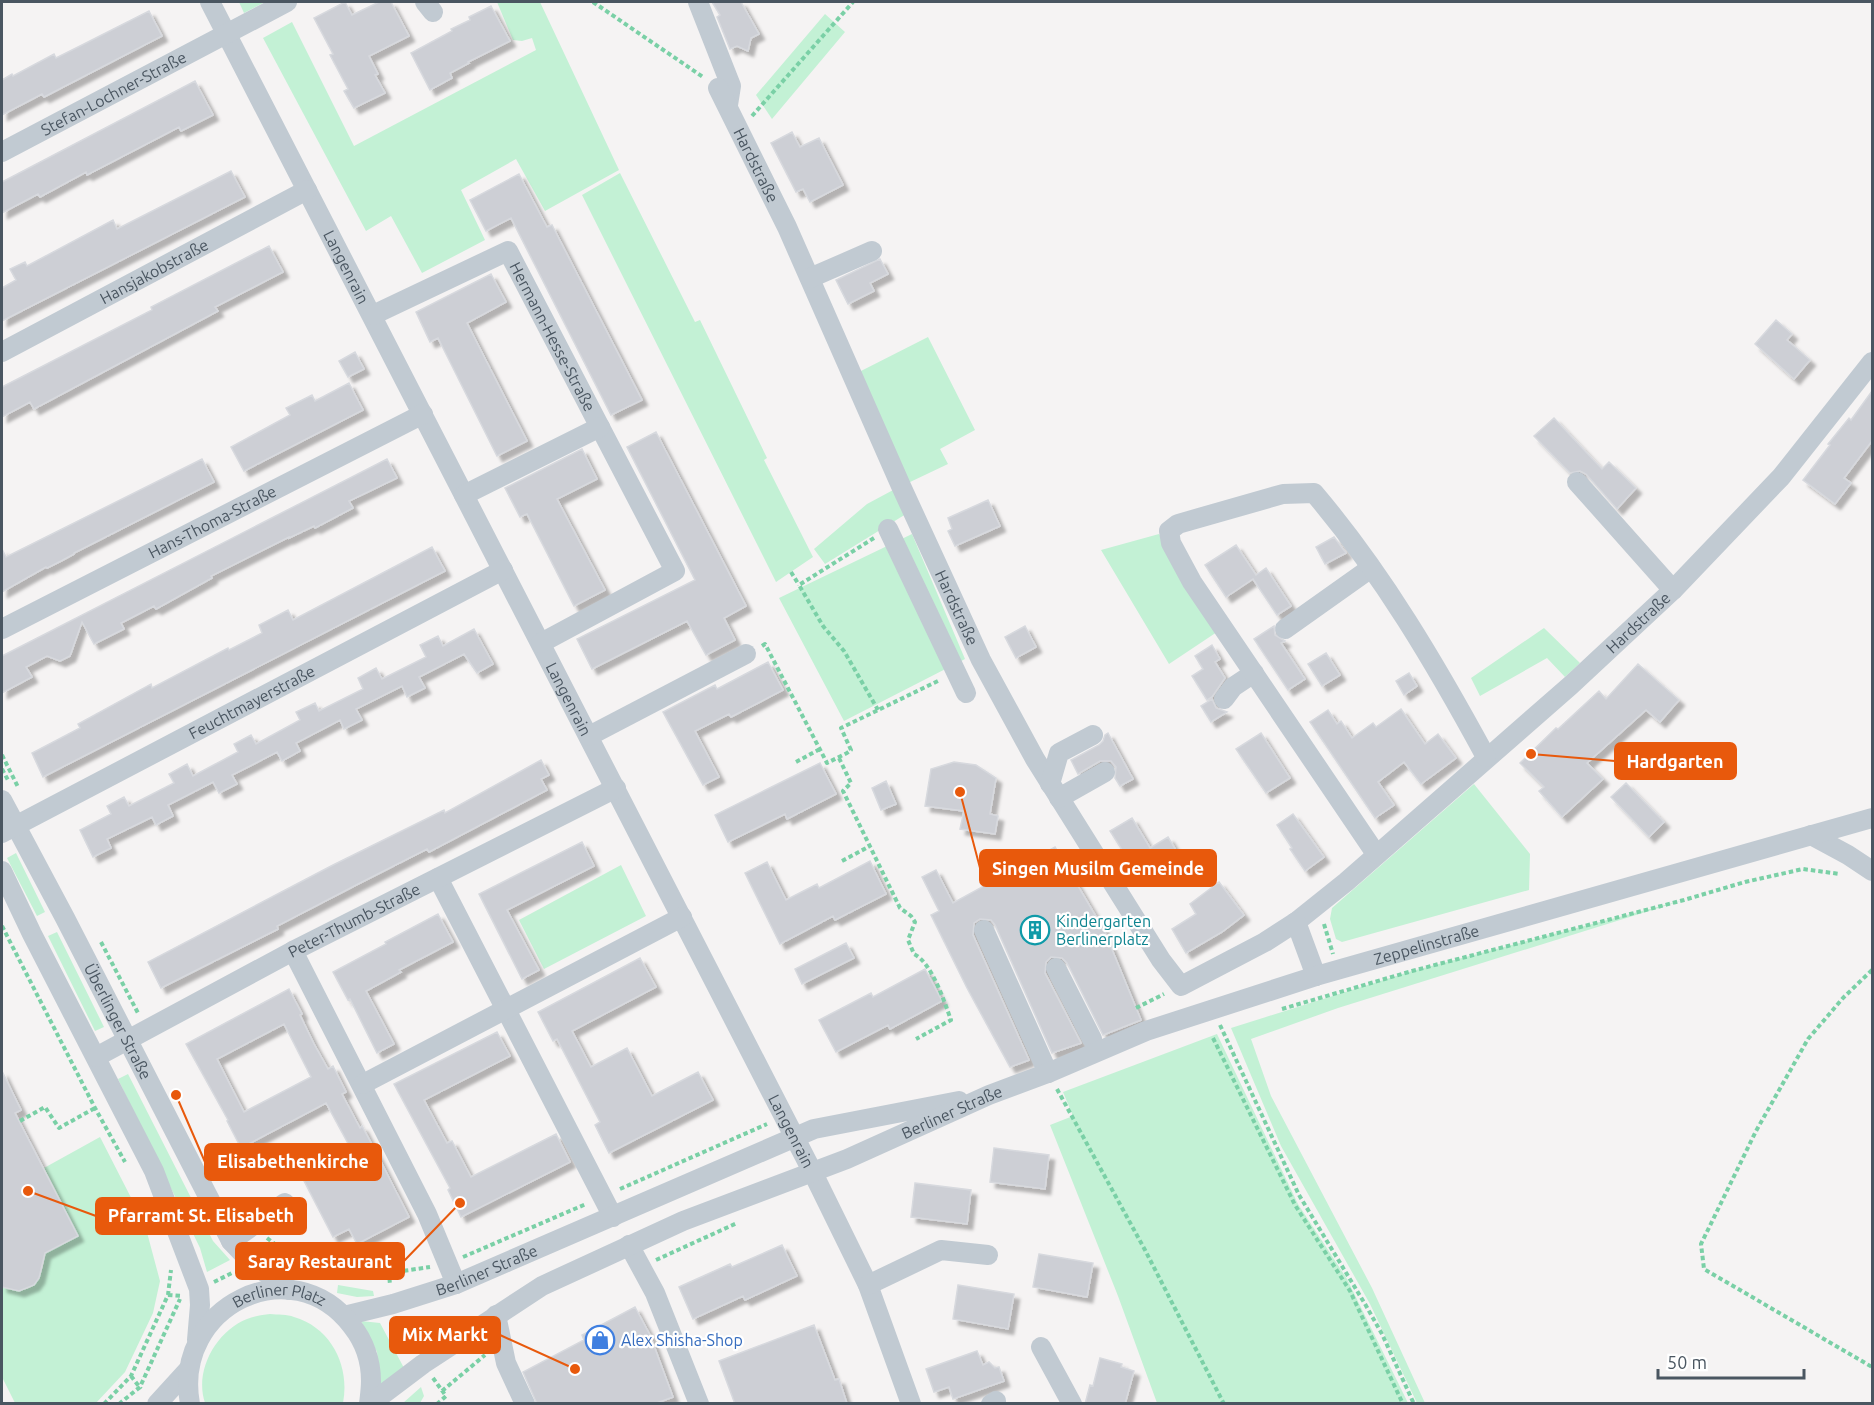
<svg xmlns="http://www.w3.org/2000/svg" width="1874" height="1405" font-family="Ubuntu,sans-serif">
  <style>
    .green { fill: #c3f1d5 }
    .building { fill: #cdcfd5; stroke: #d7d9de; stroke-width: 1.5; fill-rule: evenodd; filter: url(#shadow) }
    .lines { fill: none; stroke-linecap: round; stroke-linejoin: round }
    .path { stroke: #7ad0a6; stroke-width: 4; stroke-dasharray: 4.5 3; stroke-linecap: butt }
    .minor { stroke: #c1cad2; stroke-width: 20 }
    .labels { text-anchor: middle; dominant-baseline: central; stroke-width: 4.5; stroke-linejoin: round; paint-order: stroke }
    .street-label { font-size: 16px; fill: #4a5661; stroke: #fff }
    .culture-label { font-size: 16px; fill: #0d838f; stroke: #fff; text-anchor: start }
    .shop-label { font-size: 16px; fill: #366cbe; stroke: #fff; text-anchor: start }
    .leader { fill: none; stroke: #e8590c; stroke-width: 2 }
    .callout-dot { fill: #e8590c; stroke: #fff; stroke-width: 2 }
    .callout { fill: #e8590c; stroke: #e8590c; stroke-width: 2 }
    .callout-label { font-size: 18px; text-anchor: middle; font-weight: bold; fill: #fff }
  </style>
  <defs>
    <filter id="shadow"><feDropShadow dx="5.5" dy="5.5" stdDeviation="1.5" flood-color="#0004"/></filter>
  </defs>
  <rect width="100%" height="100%" fill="#f5f3f3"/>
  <path class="green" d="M239 2H265L244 13Z
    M497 2H540L619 170 545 211 516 159 461 190 485 240 422 273 391 216 366 231 263 38 292 22 354 146 536 50 532 38 522 41 513 40Z
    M825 14 845 32 772 119 756 95Z
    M620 173 695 322 700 320 767 458 764 460 813 557 776 582 582 195Z
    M928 337 975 430 940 449 948 464 908 483 857 373Z
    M895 489 906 514 825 564 814 549 867 504Z
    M912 534 965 659 844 721 779 598Z
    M1159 534 1220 630 1169 664 1101 550Z
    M1544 628 1580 663 1565 677 1547 658 1480 696 1471 678Z
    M1474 784 1530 854 1529 890 1342 942 1336 939 1330 919 1332 908Z
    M16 853 45 912 37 916 7 858Z
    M621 865 646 916 544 969 519 920Z
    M1684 900 1338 1008 1251 1039 1271 1096 1372 1288 1425 1403H1417L1370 1304 1281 1146 1231 1028 1412 971Z
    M57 932 104 1027 95 1031 48 936Z
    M1217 1034 1298 1204 1347 1279 1408 1403H1157L1118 1296 1050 1125 1073 1116 1063 1092Z
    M128 1074 213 1241 230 1260 207 1272 200 1248 118 1079Z
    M100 1137 145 1225 160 1281 153 1313 125 1372 96 1403H15L2 1377V1287C33 1297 42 1282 45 1253L78 1236 44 1168Z
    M338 1285 373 1291 374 1296 357 1297 337 1293Z
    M270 1314C278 1315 287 1314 294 1317 332 1328 350 1367 343 1403H205C194 1371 216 1331 247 1319 254 1316 263 1315 270 1314Z
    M361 1321 380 1323 404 1368 380 1387 377 1352Z
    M421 1387 424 1396 420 1403H403Z"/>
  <path class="building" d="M345 2 352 15 379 2H391L409 36 369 56 378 74 375 75 385 93 354 108 344 91 348 89 330 55 333 54 314 18Z
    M712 2H741L759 34 751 38 748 51 737 46 730 49 717 17 720 15Z
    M491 6 510 41 468 62 469 63 450 73 452 78 430 90 411 53 452 31 451 29 470 20 469 17Z
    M149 11 162 36 44 97 42 94 2 115V80L12 74 13 76 54 54 56 58 82 45Z
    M195 81 213 115 181 131 179 127 87 175 86 172 40 197 38 194 2 213V182Z
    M792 132 800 147 819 138 843 185 810 202 803 189 796 192 771 143Z
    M231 171 245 197 2 321V288L16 280 10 269 25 262 27 266 113 220 117 229Z
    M519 174 547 227 552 225 642 400 611 415 511 218 486 231 470 200Z
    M269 246 283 272 215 307 218 311 34 409 30 402 2 417V387L152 310 151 307Z
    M880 259 888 274 870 283 874 291 848 304 836 280Z
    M491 274 506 302 467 323 527 441 497 456 438 338 430 342 416 312Z
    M1776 320 1792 334 1787 340 1810 360 1794 379 1755 344Z
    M355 352 364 369 348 377 339 361Z
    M349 383 363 410 244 471 231 447 290 415 286 408 312 395 315 401Z
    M1872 391V441L1844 478 1851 483 1835 504 1803 480 1830 445 1828 444 1849 418 1851 420Z
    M1554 418 1602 469 1609 462 1636 488 1617 509 1586 474 1580 471 1570 473 1534 436Z
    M656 432 746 606 724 618 735 640 706 655 687 621 592 669 577 639 695 580 627 447Z
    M582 449 597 479 557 499 605 590 574 606 527 514 520 517 505 488Z
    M202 459 214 482 74 553V554L61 561 47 568 46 567 2 592V549L6 557Z
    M387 459 397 478 349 501 353 508 315 528 314 526 289 538V537L211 576 212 578 156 609 154 606 121 623 124 629 94 644 82 622 70 656 60 661 47 656 26 667 32 677 2 693V656Z
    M988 500 1000 526 955 546 948 531 952 529 948 518Z
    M1334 537 1346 553 1325 564 1316 547Z
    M1236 545 1256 575 1266 568 1291 606 1277 615 1253 579 1226 597 1205 565Z
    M432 547 445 571 43 777 32 753 80 728 78 724 151 684 152 688 228 648 229 650 262 633 259 625 288 610 293 620Z
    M1025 626 1036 647 1016 658 1005 637Z
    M1274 626 1275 635 1285 641 1281 643 1305 679 1288 690 1254 639Z
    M474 629 493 664 477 673 464 654 419 677 425 688 407 697 402 686 356 709 362 720 344 729 340 720 296 743 300 751 282 761 277 752 248 767 232 775 237 784 219 793 213 782 168 805 173 816 156 825 152 817 107 839 111 848 93 857 80 830 111 814 107 806 124 797 129 806 174 783 169 774 187 764 193 776 238 752 234 744 251 735 256 744 300 720 296 712 315 703 319 711 363 689 358 678 376 668 382 679 426 657 420 645 438 636 443 646Z
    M1212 645 1220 659 1215 662 1225 678 1212 697 1207 700 1192 676 1203 669 1195 656Z
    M1326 653 1340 675 1322 686 1308 664Z
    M768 662 783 690 731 717 729 714 695 731 719 777 703 785 663 712 715 685 717 689Z
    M1638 664 1679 700 1660 722 1646 710 1587 763 1603 779 1562 817 1539 791 1544 787 1520 763 1556 728 1558 729 1599 691 1606 699Z
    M1409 673 1417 686 1404 695 1396 681Z
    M1212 699 1216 708 1227 712 1211 722 1201 706Z
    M1401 709 1425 744 1438 734 1456 758 1421 784 1404 762 1378 782 1394 805 1375 818 1310 722 1328 710 1337 724 1341 721 1352 738 1373 723 1376 727Z
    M1108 733 1133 779 1120 786 1115 778 1116 767 1111 761H1100L1078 774 1071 760 1099 745 1103 741 1105 735Z
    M1261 733 1290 778 1266 793 1236 749Z
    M541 760 549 775 541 779 547 790 429 852 427 849 360 883 277 926 278 929 161 988 148 962 333 865 444 810 445 813Z
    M954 762 976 765 996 778 990 814 998 816 995 834 960 829 964 811 925 806 931 769Z
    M820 763 836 794 787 819 785 814 728 842 715 815Z
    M886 781 896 804 881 810 872 788Z
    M1626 783 1664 822 1649 837 1611 797Z
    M1293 814 1324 857 1305 871 1290 849 1292 848 1277 825Z
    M1132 818 1155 856 1134 869 1110 831Z
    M1168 837 1177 852 1159 863 1150 848Z
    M582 842 594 866 507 910 539 970 522 979 479 894Z
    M1055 847 1104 930 1141 1020 1103 1035 1067 963 1062 958 1051 957 1046 962 1045 973 1081 1043 1052 1053 995 925 991 920 980 919 974 923 973 935 1029 1060 1010 1067 967 988 931 915 939 911 922 877 936 870 953 903Z
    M870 861 886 894 835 920 833 916 780 944 745 873 767 862 786 900 817 884 819 888Z
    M1219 882 1244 915 1222 932 1186 953 1172 929 1196 914 1190 904Z
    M438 914 453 942 399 970 401 972 366 991 394 1044 377 1053 350 999 348 1000 333 972 386 944 385 942Z
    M846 943 854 958 802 984 795 969Z
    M640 958 656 987 572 1031 591 1067 627 1048 652 1096 698 1072 713 1100 609 1153 595 1125 600 1122 557 1039 553 1041 538 1012Z
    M925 969 942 1001 890 1029 888 1025 836 1052 819 1020 871 993 873 997Z
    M289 989 302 1014 300 1015 314 1044 328 1069 333 1066 346 1092 342 1094 360 1128 362 1126 378 1156 409 1217 357 1244 349 1229 333 1237 301 1175 351 1149 326 1103 241 1148 227 1121 228 1120 186 1044ZM284 1024 311 1077 244 1112 217 1059Z
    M497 1032 510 1056 424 1100 447 1143 452 1141 471 1177 556 1134 570 1162 461 1217 448 1190 450 1188 394 1084Z
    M2 1071 21 1110 15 1113 78 1236 45 1253 39 1278 34 1285 19 1291 2 1287Z
    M994 1148 1049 1155 1045 1189 990 1182Z
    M915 1183 971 1190 967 1224 911 1217Z
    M782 1245 797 1276 745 1300 743 1296 693 1319 679 1287 730 1264 732 1267Z
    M1039 1254 1093 1263 1087 1297 1033 1287Z
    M958 1285 1014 1294 1008 1329 953 1319Z
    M635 1307 650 1335 673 1397 654 1404H537L523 1372 584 1340 582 1335Z
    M814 1325 835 1380 839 1379 847 1404H735L719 1361Z
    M977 1351 983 1365 989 1362 995 1368 999 1367 1004 1381 953 1399 949 1387 934 1392 926 1369Z
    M1100 1358 1122 1364 1121 1367 1134 1371 1125 1404H1085L1090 1385 1093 1386Z"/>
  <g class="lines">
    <path class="path" d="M593 2 703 77
      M752 116 853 2
      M874 538 799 585 823 626 844 651 878 710
      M791 572 799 585
      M762 646 765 644 827 763 847 753 851 750 841 728 940 680
      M2 755 18 787
      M839 758 851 783 843 791 900 908 911 916 915 922 908 940 914 954C932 963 944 1001 951 1020L916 1039
      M796 762 820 749
      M2 769 9 782
      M842 861 870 846
      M1324 924 1333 954
      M2 926 95 1108 125 1162
      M101 942 139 1015
      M1872 970 1843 998 1808 1039 1756 1131 1701 1244 1704 1269 1872 1367
      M1136 1008 1164 994
      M1282 1009 1412 971 1684 900 1745 882 1803 869 1840 874
      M1220 1025 1299 1195 1365 1304 1382 1334 1414 1404
      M1213 1038 1295 1205 1350 1291 1403 1404
      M1057 1089 1145 1250 1224 1404
      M20 1121 45 1107 59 1128 95 1108
      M620 1189 767 1124
      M267 1238 276 1245
      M266 1252 276 1245 349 1271 389 1273 390 1285
      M463 1257 586 1204
      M656 1260 737 1223
      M389 1273 430 1267
      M214 1282 234 1272
      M168 1295 182 1296
      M400 1321 414 1349
      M131 1376 141 1389
      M433 1378 446 1396 437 1404
      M442 1391 485 1355
      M104 1404 131 1376 168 1295 171 1270
      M119 1404 140 1387 180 1299"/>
    <g class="minor">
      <path id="s1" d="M210 2 812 1171 868 1285 911 1404"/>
      <path d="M425 2 433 12"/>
      <path d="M698 2 731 86 728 105"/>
      <path id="s2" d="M718 88 787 227 901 486 981 660 1035 759 1161 960 1181 986 1265 942 1296 922 1346 882 1571 685 1673 590 1781 477 1872 362"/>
      <path id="s3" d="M2 152 287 2"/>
      <path d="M810 278 872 251"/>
      <path id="s4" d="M373 315 508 251 675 571 541 643"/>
      <path id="s5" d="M2 352 307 190"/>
      <path d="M1577 482 1673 590"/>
      <path d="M464 495 600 427"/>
      <path d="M888 529 966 693"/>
      <path id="s6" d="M2 629 423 414"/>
      <path d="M1285 629 1371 568"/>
      <path d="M1224 699 1233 687 1254 673"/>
      <path d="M589 736 746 654"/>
      <path d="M1050 784 1059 753 1093 735"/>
      <path d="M1059 798 1105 772"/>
      <path id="s7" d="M2 800 65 918 231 1241 252 1263 290 1290"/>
      <path id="s8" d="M2 833 503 570"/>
      <path d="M1811 835 1848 855 1872 871"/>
      <path d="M1376 854 1192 582 1171 543 1169 531 1178 524 1283 494 1314 493C1382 573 1436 665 1486 757"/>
      <path d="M2 871 32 934 154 1171 199 1289 200 1305 197 1340"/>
      <path d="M438 878 613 1217"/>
      <path d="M1296 922 1316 976"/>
      <path d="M984 930 1048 1073"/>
      <path d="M293 951 427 1214 456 1284"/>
      <path d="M1056 968 1092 1039"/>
      <path id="s9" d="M96 1057 293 951 616 788"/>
      <path d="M363 1084 682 917"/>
      <path d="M231 1241 285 1203"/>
      <path d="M629 1245 655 1293 699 1404"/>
      <path d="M868 1285 941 1250 988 1255"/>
      <path d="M496 1315 506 1363 525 1404"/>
      <path id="s10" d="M344 1316 393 1304 456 1284 814 1129 959 1101"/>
      <path d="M1041 1347 1072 1404"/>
      <path d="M157 1404 188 1370"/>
      <path id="s11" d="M190 1404C172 1306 292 1247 352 1326 364 1341 371 1361 371 1381 371 1388 370 1396 369 1404"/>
      <path id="s12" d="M370 1404 423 1364 542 1286 683 1221 847 1159 989 1095 1048 1073 1146 1031 1316 976 1872 818"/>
      <path d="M991 1404 996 1401"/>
    </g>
  </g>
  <defs>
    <g id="building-ring" transform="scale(1.5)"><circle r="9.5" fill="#fff" stroke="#0f9aa8" stroke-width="1.5"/><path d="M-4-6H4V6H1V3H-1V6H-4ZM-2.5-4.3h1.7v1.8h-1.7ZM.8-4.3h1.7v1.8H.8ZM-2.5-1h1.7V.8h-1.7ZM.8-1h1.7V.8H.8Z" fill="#0f9aa8"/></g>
    <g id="shop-ring" transform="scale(1.5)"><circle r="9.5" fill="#fff" stroke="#3f7fe0" stroke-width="1.5"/><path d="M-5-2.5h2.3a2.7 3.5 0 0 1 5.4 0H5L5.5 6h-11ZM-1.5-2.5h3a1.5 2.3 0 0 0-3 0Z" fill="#3f7fe0"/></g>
  </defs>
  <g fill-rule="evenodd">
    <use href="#building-ring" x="1035" y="930"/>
    <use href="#shop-ring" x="600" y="1340"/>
  </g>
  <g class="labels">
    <g class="street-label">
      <text stroke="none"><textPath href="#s3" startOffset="126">Stefan-Lochner-Straße</textPath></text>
      <text stroke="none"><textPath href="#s2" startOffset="86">Hardstraße</textPath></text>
      <text stroke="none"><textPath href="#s1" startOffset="298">Langenrain</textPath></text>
      <text stroke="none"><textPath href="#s5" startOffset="172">Hansjakobstraße</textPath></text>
      <text stroke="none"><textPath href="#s4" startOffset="246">Hermann-Hesse-Straße</textPath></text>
      <text stroke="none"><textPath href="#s6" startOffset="236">Hans-Thoma-Straße</textPath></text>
      <text stroke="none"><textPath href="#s2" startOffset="572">Hardstraße</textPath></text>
      <text stroke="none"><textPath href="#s2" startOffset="1599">Hardstraße</textPath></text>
      <text stroke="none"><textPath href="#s1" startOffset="784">Langenrain</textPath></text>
      <text stroke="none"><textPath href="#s8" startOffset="282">Feuchtmayerstraße</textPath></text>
      <text stroke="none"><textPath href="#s9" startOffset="292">Peter-Thumb-Straße</textPath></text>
      <text stroke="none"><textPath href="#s12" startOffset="1158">Zeppelinstraße</textPath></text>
      <text stroke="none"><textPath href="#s7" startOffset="250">Überlinger Straße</textPath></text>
      <text stroke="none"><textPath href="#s12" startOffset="654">Berliner Straße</textPath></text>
      <text stroke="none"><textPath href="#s1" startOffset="1270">Langenrain</textPath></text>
      <text stroke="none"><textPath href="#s10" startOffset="150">Berliner Straße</textPath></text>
      <text stroke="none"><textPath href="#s11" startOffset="165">Berliner Platz</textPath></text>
    </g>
    <g class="culture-label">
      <text x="1056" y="921">Kindergarten<tspan x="1056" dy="18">Berlinerplatz</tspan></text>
    </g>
    <g class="shop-label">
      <text x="621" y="1340">Alex Shisha-Shop</text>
    </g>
  </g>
  <path class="leader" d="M1531 754L1615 761M960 792L980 868M176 1095L205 1162M28 1191L96 1216M460 1203L404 1261M575 1369L500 1335"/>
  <g class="callout-dot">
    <circle cx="1531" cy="754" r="6"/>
    <circle cx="960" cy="792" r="6"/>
    <circle cx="176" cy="1095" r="6"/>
    <circle cx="28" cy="1191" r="6"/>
    <circle cx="460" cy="1203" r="6"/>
    <circle cx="575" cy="1369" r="6"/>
  </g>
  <g class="callout">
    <rect x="1615" y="743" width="121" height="36" rx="6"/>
    <rect x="980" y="850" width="236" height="36" rx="6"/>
    <rect x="205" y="1144" width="176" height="36" rx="6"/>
    <rect x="96" y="1198" width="210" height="36" rx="6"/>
    <rect x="236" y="1243" width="168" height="36" rx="6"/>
    <rect x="390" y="1317" width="110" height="36" rx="6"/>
  </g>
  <g class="callout-label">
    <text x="1675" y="768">Hardgarten</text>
    <text x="1098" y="875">Singen Musilm Gemeinde</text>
    <text x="293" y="1168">Elisabethenkirche</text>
    <text x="201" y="1222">Pfarramt St. Elisabeth</text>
    <text x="320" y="1268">Saray Restaurant</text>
    <text x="445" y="1341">Mix Markt</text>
  </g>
  <rect width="1874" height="1405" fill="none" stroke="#4a5661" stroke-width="6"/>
  <path d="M1658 1369v9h146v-9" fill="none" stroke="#4a5661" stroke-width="3"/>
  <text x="1667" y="1369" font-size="18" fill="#4a5661" stroke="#ffffff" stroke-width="4.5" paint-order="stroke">50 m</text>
</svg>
